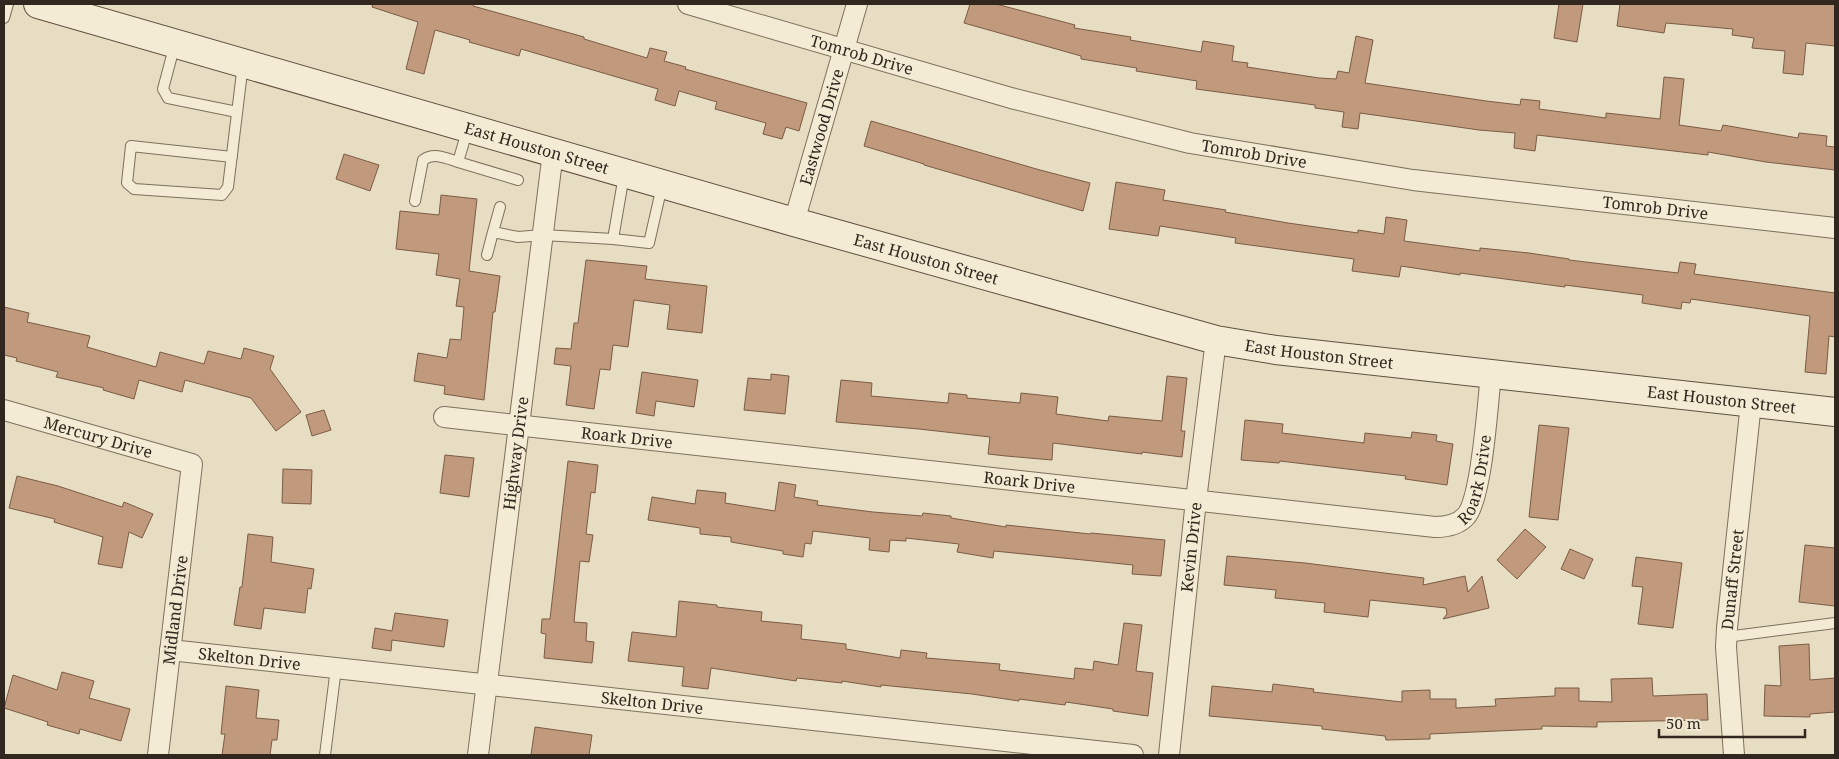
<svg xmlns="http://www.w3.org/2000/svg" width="1839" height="759" font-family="'Noto Serif',serif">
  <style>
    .building { fill: #c19a7d; stroke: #7b5b45 }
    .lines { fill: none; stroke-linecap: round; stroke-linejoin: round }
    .lane-casing { stroke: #7f6f5c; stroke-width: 12 }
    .street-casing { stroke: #7f6f5c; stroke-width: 22 }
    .secondary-casing { stroke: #61503f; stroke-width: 30 }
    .lane { stroke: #f3ebd4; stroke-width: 10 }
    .street { stroke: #f3ebd4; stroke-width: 20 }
    .secondary { stroke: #f3ebd4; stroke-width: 28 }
    .labels { text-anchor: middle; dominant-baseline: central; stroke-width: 4; stroke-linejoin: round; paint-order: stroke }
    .street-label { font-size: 16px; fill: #31271e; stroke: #f0e7d1 }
  </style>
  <rect width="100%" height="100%" fill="#e7ddc2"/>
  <path class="building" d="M373 4H474L473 6 584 37V39L647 58 650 48 667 52 664 61 686 67 685 69 807 103 799 131 786 127 782 139 763 134 766 123 715 109 717 102 679 91 675 106 655 100 658 89 521 49 519 56 469 42 470 40 435 30 424 74 406 69 418 22 372 7Z
    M970 4H996L1075 25 1074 28 1131 37 1130 40 1201 52 1203 41 1234 46 1232 61 1248 63 1247 67 1319 78 1336 79 1338 71 1349 73 1356 36 1373 40 1365 83 1486 101 1520 105 1521 99 1540 101 1539 109 1606 118V113L1660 119 1664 77 1684 79 1679 125 1721 131 1723 125 1798 138 1799 133 1827 136 1826 146 1835 147V170L1766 162 1708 152V155L1537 135 1535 151 1514 148 1515 133 1479 130 1360 113 1358 129 1342 127 1344 112 1315 108V105L1196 89 1197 81 1136 71 1137 68 1081 59V56L964 23Z
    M1559 4H1583L1577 42 1554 38Z
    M1620 4H1835V46L1806 43 1803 75 1783 73 1785 51 1752 48 1754 38 1732 35 1733 29 1666 23 1664 33 1617 26Z
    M871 121 1040 170 1090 183 1083 211 924 165V164L864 146Z
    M344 154 379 165 370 191 336 179Z
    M1116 182 1165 190 1163 200 1226 210 1225 212 1288 223 1358 233V230L1384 234 1386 217 1407 220 1404 241 1480 251V248L1529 253 1569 259V260L1678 273 1680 262 1696 264 1694 274 1835 293V337L1829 336 1826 374 1805 372 1810 316 1691 299 1690 303 1682 302 1681 309 1642 303 1643 295 1565 285V287L1460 273V275L1401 266 1399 277 1352 271 1354 259 1235 243 1236 238 1160 226 1158 236 1109 229Z
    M441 195 477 199 469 271 500 276 495 312H493L484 400 444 394 445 386 414 381 418 353 447 358 450 339 461 340 464 307 456 306 460 279 436 275 439 254 396 249 400 211 439 215Z
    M586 260 647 266 645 279 707 286 702 333 667 329 670 305 634 300 628 347 613 345 610 370 600 369 594 409 566 405 571 366 554 364 556 348 571 349 574 323H578Z
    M4 307 29 313 27 322 90 336 87 347 156 367 160 352 204 364 208 351 241 359 244 348 274 356 270 369 301 412 276 431 251 398 185 380 182 392 139 380 134 399 103 390 104 388 56 377 58 372 16 361 17 358 4 355Z
    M642 372 698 380 694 407 656 401 654 416 636 413Z
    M771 374 789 376 785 414 744 410 748 378 771 380Z
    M1167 376 1187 378 1181 431H1185L1182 457 1142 452V454L1053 443 1052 460 1006 456 988 454 990 437 919 429 836 422 841 380 872 383 871 396 948 403 949 393 967 395V398L1020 403 1021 393 1058 397 1056 414 1108 421 1109 416 1162 421Z
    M324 410 331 430 312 436 306 415Z
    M1245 420 1283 424 1282 433 1364 443 1365 433 1411 438 1412 432 1437 435 1436 441 1453 444 1447 485 1405 479 1406 476 1280 461 1279 463 1241 460Z
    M1539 425 1569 428 1558 520 1529 517Z
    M445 455 474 458 469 497 440 493Z
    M568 461 598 465 595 493 591 492 586 534 593 535 589 562 580 561 574 622 587 623 586 641 594 642 592 663 544 658 546 634 541 633 542 619H550Z
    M283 469 312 470 311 504 282 503Z
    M17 476 58 486 122 507 124 502 153 514 142 538 129 532 122 568 98 564 103 537 54 522 55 519 9 508Z
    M779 482 796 485 794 497 818 501 817 505 873 512 922 516 923 513 951 516V518L1006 527V525L1090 534 1091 533 1165 540 1161 576 1132 574 1133 565 994 551 993 558 957 552 959 544 906 538V541L890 540 889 552 869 550 870 538 813 531 811 544 805 543 803 557 783 554V551L731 542V537L700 534V528L648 520 652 497 695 504 697 490 726 493 725 503 775 511Z
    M1525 529 1546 547 1517 579 1497 560Z
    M248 534 273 537 271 562 314 569 311 589 308 588 305 613 264 608 261 629 234 625 240 587H242Z
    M1805 545 1835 548V606L1799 602Z
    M1570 549 1593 559 1584 579 1561 569Z
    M1227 556 1305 563 1424 578 1423 585 1465 576 1468 592 1482 576 1489 608 1443 619 1447 614 1446 608 1370 600 1368 617 1324 612 1325 603 1275 598 1276 590 1224 585Z
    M1636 557 1682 563 1673 628 1638 624 1643 587 1632 586Z
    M679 601 717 605V607L762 612 761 621 802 625 801 639 846 644V649L900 658 901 650 927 653 926 658 1000 664 999 670 1074 679 1075 668 1093 670 1094 661 1118 665 1124 623 1142 625 1136 671 1153 673 1148 716 1113 711V709L1066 702 1065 705 1019 699V701L972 694 881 685V687L842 681V683L797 678 796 681 711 668 708 689 682 686 684 667 628 661 632 632 676 637Z
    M395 613 448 620 444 647 392 640 391 651 372 648 375 628 392 631Z
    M1809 644 1810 680 1835 678V712L1810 714V717L1764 716 1765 685 1781 686 1779 646Z
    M62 672 94 681 89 698 130 709 121 741 80 729 79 734 47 725 48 722 4 708 13 675 57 690Z
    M1652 678 1653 696 1707 694 1708 720 1597 722V727L1542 726V729L1430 734V739L1386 740 1385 736 1322 729V726L1209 716 1212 686 1272 692 1273 684 1314 689 1313 692 1402 702V691L1430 690V699H1456V708L1496 706 1495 699 1555 696V688H1579V701L1612 702 1611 679Z
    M226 686 259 690 256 718 279 720 277 740H272L270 755H222L225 734H221Z
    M535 727 592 735 589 755H531Z"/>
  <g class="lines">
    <g class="lane-casing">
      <path id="lane" d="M4 18 8 4
        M175 44 163 89 168 98 237 112
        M232 157 131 146 127 183 134 189 222 195 228 187 243 64
        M458 162 518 180
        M415 201 423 160C434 152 446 158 458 162L468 128
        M500 207 493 232 518 237 543 235 613 239 624 175
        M613 239 649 243 662 186
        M487 255 493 232
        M1726 637 1835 623
        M325 755 336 668"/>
    </g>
    <g class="street-casing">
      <g id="street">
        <path id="s1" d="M688 4 1011 98 1190 143 1413 180 1835 228"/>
        <path id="s2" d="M794 222 857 4"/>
        <path id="s3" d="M4 410 192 464 158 755"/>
        <path id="s4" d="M444 417 1435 527C1447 527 1458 525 1466 516 1482 498 1488 401 1491 373"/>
        <path id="s5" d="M170 650 1133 755"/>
        <path id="s6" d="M478 755 553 152"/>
        <path id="s7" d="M1169 755 1196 500 1216 340"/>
        <path id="s8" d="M1734 755 1726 647 1727 628 1751 403"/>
      </g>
    </g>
    <g class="secondary-casing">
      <g id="secondary">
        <path id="s9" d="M38 4 794 222 1216 340 1276 350 1835 412"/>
      </g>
    </g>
    <use href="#lane" class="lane"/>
    <use href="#street" class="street"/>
    <use href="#secondary" class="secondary"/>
  </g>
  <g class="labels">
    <g class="street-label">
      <text stroke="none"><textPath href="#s1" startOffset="181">Tomrob Drive</textPath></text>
      <text stroke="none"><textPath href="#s2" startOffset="99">Eastwood Drive</textPath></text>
      <text stroke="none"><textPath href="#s9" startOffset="519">East Houston Street</textPath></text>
      <text stroke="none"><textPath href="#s1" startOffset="586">Tomrob Drive</textPath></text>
      <text stroke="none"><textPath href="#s1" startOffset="991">Tomrob Drive</textPath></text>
      <text stroke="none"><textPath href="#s9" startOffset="924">East Houston Street</textPath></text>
      <text stroke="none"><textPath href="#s9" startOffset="1329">East Houston Street</textPath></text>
      <text stroke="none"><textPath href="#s9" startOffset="1734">East Houston Street</textPath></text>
      <text stroke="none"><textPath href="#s3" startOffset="98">Mercury Drive</textPath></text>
      <text stroke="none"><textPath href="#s4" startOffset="184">Roark Drive</textPath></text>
      <text stroke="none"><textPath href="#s6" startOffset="304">Highway Drive</textPath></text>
      <text stroke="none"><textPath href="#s4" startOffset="1069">Roark Drive</textPath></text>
      <text stroke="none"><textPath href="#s4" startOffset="589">Roark Drive</textPath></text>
      <text stroke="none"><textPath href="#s7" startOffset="209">Kevin Drive</textPath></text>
      <text stroke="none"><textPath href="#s8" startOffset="176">Dunaff Street</textPath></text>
      <text transform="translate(175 610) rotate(-83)">Midland Drive</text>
      <text stroke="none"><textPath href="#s5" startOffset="80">Skelton Drive</textPath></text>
      <text stroke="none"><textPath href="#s5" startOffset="485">Skelton Drive</textPath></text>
    </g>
  </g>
  <rect width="1839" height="759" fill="none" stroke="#31271e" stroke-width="10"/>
  <path d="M1659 729v8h146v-8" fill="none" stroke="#31271e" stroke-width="2.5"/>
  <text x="1666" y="729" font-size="15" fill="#31271e" stroke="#f0e7d1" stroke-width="4" paint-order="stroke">50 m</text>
</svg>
